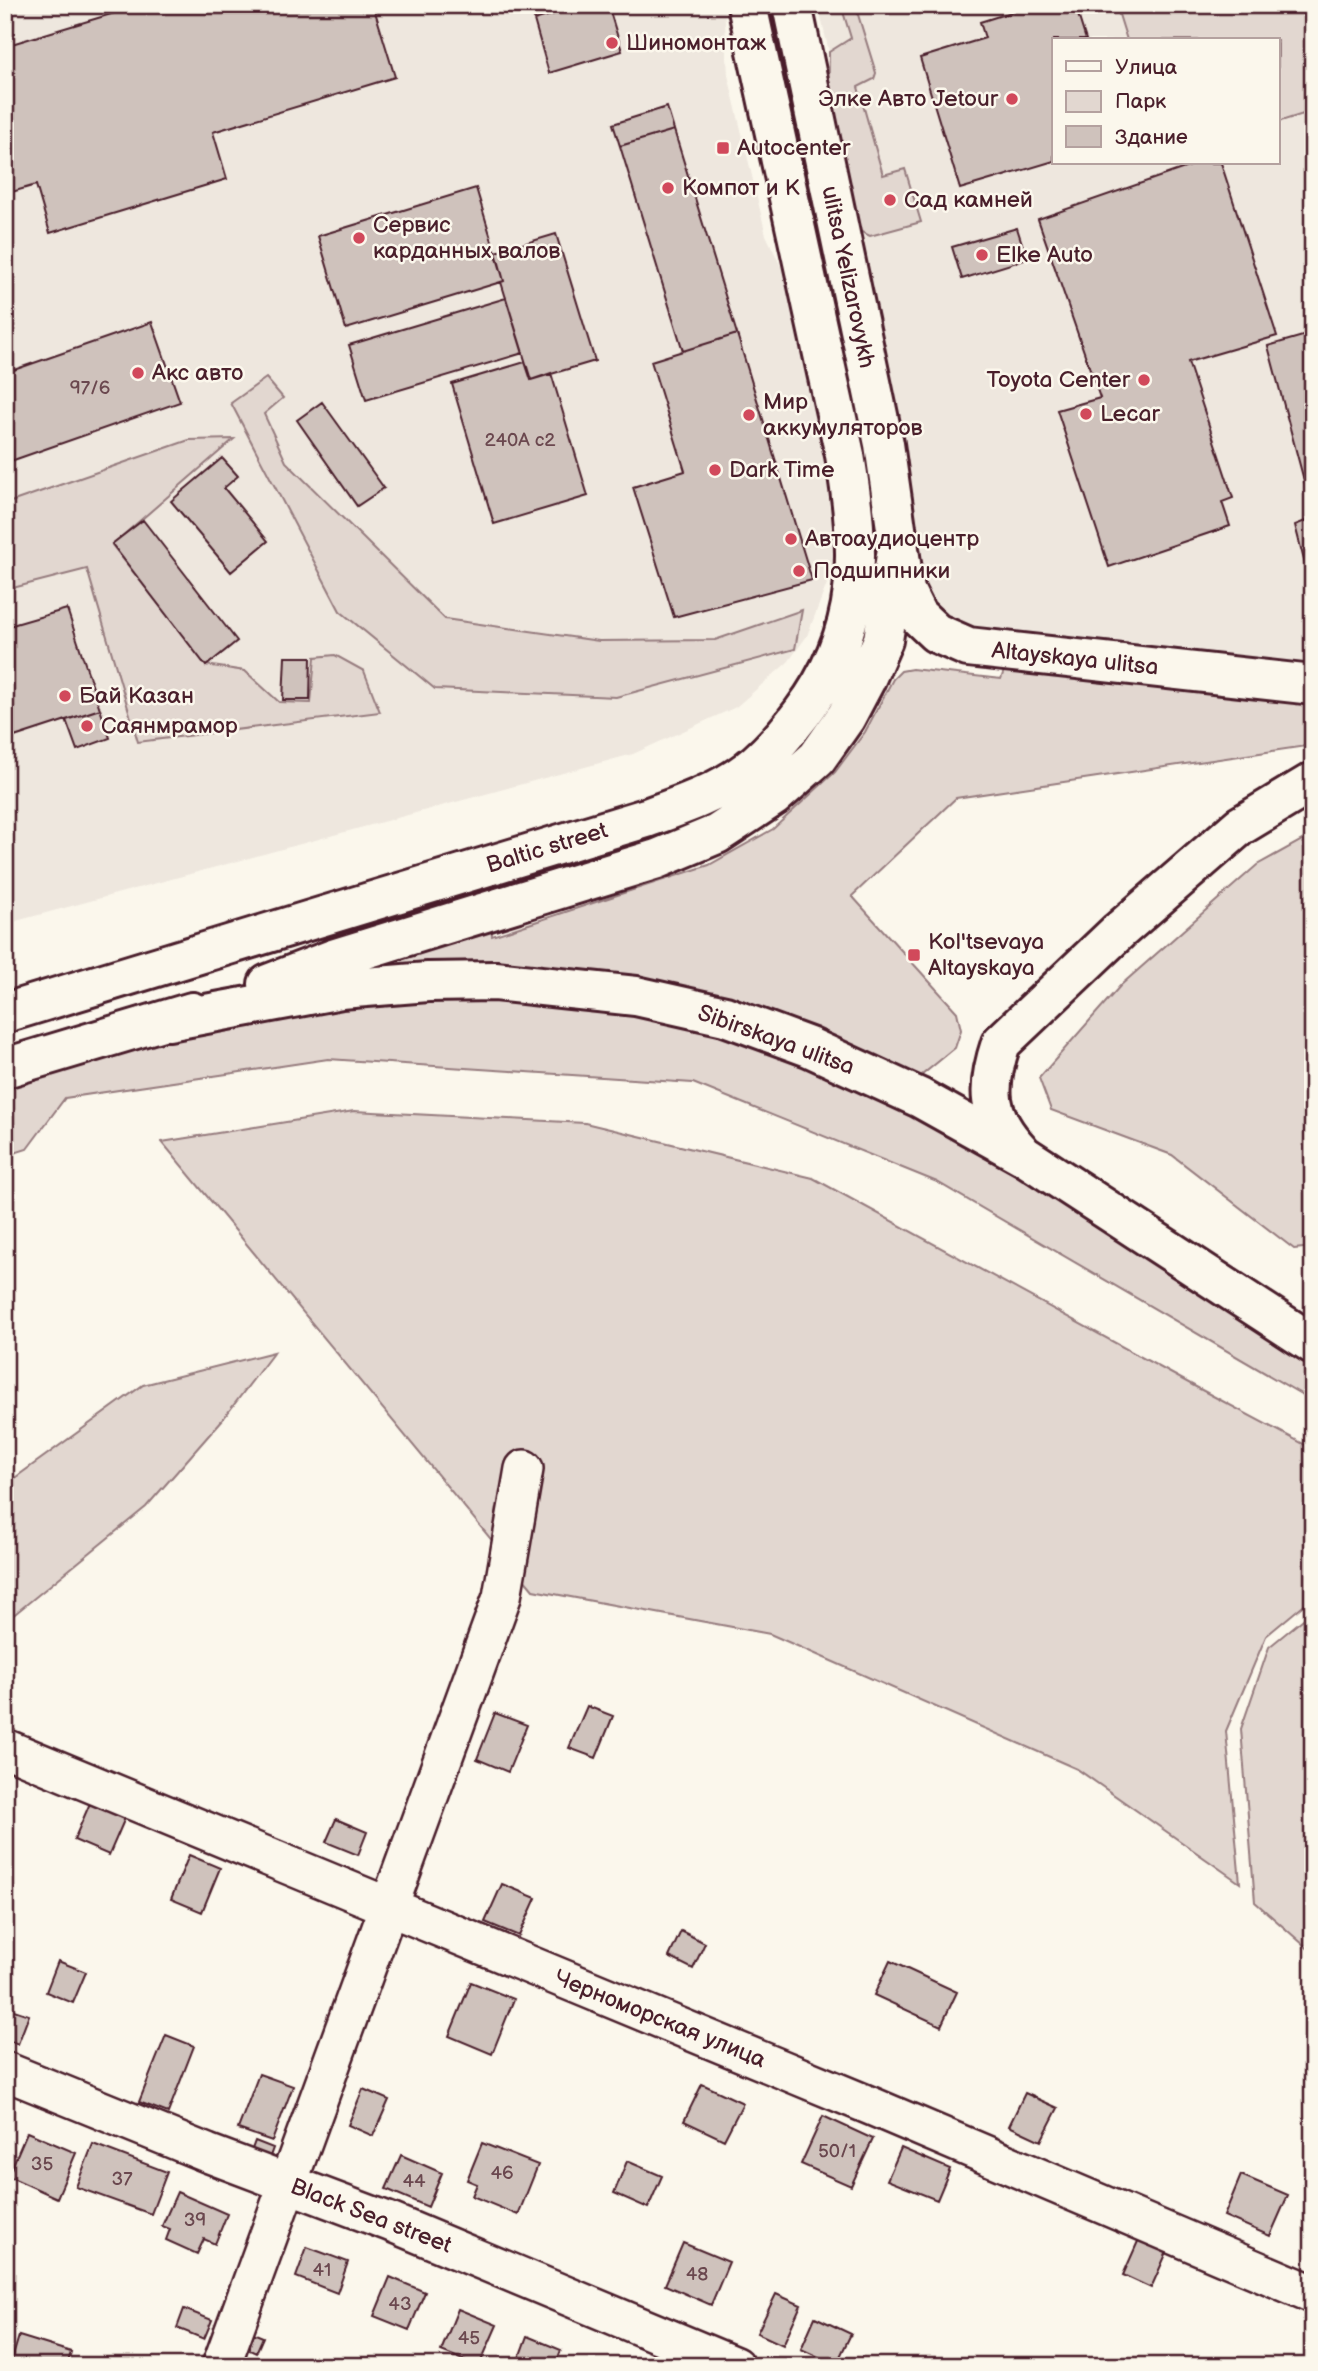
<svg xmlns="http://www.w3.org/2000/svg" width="1318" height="2371" font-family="'Balsamiq Sans',sans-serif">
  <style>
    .built { fill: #eee7de }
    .green { fill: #e2d7d0; stroke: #967b7e; stroke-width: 2 }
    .building { fill: #cfc2bc; stroke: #4a1f2b; stroke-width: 2 }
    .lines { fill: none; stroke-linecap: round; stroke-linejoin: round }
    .minor-casing { stroke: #4a1f2b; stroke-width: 42 }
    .major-casing { stroke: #4a1f2b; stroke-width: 44 }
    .minor { stroke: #fbf7ec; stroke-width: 37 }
    .major { stroke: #fbf7ec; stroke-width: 38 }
    .poi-dot { fill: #d1495b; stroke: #fbf7ec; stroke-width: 2.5 }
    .labels { text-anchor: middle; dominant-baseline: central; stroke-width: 5; stroke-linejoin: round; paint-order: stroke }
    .number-label { font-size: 19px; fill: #6b484f }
    .poi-label { font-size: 23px; fill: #4a1f2b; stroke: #fbf7ec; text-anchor: start }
    .street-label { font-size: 23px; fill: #4a1f2b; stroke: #fbf7ec }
  </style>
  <rect width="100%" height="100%" fill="#fbf7ec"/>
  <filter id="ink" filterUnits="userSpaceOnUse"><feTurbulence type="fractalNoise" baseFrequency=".0143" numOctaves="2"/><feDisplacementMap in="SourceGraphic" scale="14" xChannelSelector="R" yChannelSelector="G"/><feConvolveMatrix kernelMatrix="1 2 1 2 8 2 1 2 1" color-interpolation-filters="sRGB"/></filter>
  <g filter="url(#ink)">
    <path class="built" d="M5 5H724L728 75 766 235 786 277 805 360 824 459 831 511 836 560 807 636 788 662 736 707 633 754 5 924Z
      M818 5H1116L1127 40H1054V163H1278V122L1313 111V669L974 630 948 619 931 604 918 579 828 137 829 52Z"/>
    <path class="green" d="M841 5H855L876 73 874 79 858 87 883 175 905 169 921 222 870 236 855 229 828 137 829 52 851 38Z
      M1116 5H1313V111L1278 122V40H1127Z
      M266 378 283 398 264 414 286 462 445 619 599 641 715 640 802 610 795 649 616 697 435 689 340 611 231 403Z
      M234 439 112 545 206 665 245 671 279 702 311 703 315 657 335 655 364 671 380 712 138 742 87 569 5 590V504L189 440Z
      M1005 668 1313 701V745L956 798 852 896 957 1012 961 1030 955 1048 917 1079 693 990 591 972 485 963H421L352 968 491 922 492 936 709 865 773 829 835 772 865 732 893 679 901 671 912 669 1001 679Z
      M1313 834V1247L1294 1249 1172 1155 1051 1110 1039 1078 1121 985 1257 865Z
      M486 986 704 1019 980 1141 1313 1358V1401L937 1182 693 1083 328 1059 65 1098 27 1149 5 1156V1079L147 1036Z
      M354 1111 585 1123 813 1178 1196 1387 1313 1449V1597L1266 1636 1226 1731 1240 1883 1077 1769 770 1634 533 1590 162 1142Z
      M274 1352 223 1419 146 1507 5 1622V1485L143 1385Z
      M1313 1611V1953L1255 1902 1241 1729 1269 1647Z"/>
    <path class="building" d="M141 5H373L395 77 213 132 227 179 50 233 36 185 5 194V46Z
      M584 5H608L622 51 549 73 534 20Z
      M1034 5H1075L1086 40H1054V161L960 189 920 58 985 38 980 22Z
      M667 107 674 130 620 146 613 124Z
      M674 130 737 334 683 351 620 146Z
      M1199 163H1221L1277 336 1188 362 1233 498 1222 502 1230 526 1109 567 1057 410 1100 398 1038 219Z
      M476 188 504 281 346 329 318 236Z
      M1017 228 1027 259 962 279 952 247Z
      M556 234 595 361 531 380 501 282 504 281 496 252Z
      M506 298 523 353 366 400 349 345Z
      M152 322 180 402 5 463V373Z
      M1313 333V514L1268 346Z
      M737 334 812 580 674 617 633 487 685 471 651 361Z
      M525 362 531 380 551 373 588 496 494 524 452 384Z
      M322 402 384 488 357 506 297 420Z
      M222 458 238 476 224 488 268 541 231 572 171 501Z
      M1313 518V616L1308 615 1307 572 1295 525Z
      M143 520 237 641 206 666 112 544Z
      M67 609 100 709 5 740V627Z
      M285 657H311L310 700H283Z
      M100 709 110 738 77 750 66 720Z
      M587 1706 613 1716 596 1758 569 1748Z
      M495 1713 527 1725 508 1772 477 1759Z
      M90 1803 125 1818 109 1855 74 1840Z
      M336 1819 367 1832 358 1855 326 1842Z
      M189 1855 220 1868 202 1912 171 1899Z
      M502 1884 536 1898 519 1936 485 1922Z
      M681 1931 705 1943 693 1969 669 1957Z
      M58 1961 86 1972 73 2003 46 1992Z
      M890 1961 957 1992 941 2026 874 1995Z
      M471 1982 514 1999 492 2054 449 2036Z
      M5 2007 29 2015 18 2044 5 2039Z
      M166 2035 194 2046 168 2113 139 2102Z
      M259 2074 293 2086 272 2141 238 2129Z
      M702 2084 743 2103 724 2140 684 2121Z
      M363 2089 389 2100 373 2136 348 2125Z
      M1025 2093 1058 2108 1041 2141 1009 2126Z
      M823 2116 873 2139 851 2186 801 2164Z
      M27 2132 76 2153 57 2198 8 2176Z
      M255 2141 273 2148 269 2159 251 2152Z
      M482 2143 538 2165 518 2215 472 2196 477 2184 467 2180Z
      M93 2144 167 2172 151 2214 76 2187Z
      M901 2148 950 2169 937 2200 887 2180Z
      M401 2155 442 2173 428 2207 386 2189Z
      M627 2161 662 2176 648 2208 614 2193Z
      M1241 2175 1288 2195 1270 2236 1224 2216Z
      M177 2192 227 2214 215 2244 204 2239 197 2254 166 2240 170 2229 162 2226Z
      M1139 2239 1167 2252 1151 2288 1123 2275Z
      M683 2243 729 2262 711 2305 665 2285Z
      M307 2247 348 2262 337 2293 296 2277Z
      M390 2277 425 2292 409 2330 374 2316Z
      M776 2294 801 2305 783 2345 757 2333Z
      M184 2309 212 2320 204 2339 177 2328Z
      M458 2309 497 2325 479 2366 441 2351Z
      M815 2317 851 2334 836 2365 801 2349Z
      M248 2331 263 2337 256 2353 241 2346Z
      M19 2336 71 2352 67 2366H10Z
      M527 2336 561 2350 555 2366H516Z"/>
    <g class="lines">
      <g class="minor-casing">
        <path id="minor" d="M5 1748 871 2106 1313 2294
          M5 2071 207 2153 390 2222 735 2366
          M221 2366 502 1597 524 1469"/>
      </g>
      <g class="major-casing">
        <path id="major" d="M792 5 884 444 905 591 917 615 936 633 968 647 1313 685
          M268 984 333 959 657 859 717 834 773 797 817 758 846 717 865 681 883 640 897 549
          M5 1013 646 818C680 806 718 793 747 771 768 755 786 734 802 713 865 630 861 553 845 455L747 5
          M168 1021 341 989 428 982 495 981 636 996 725 1016 809 1047 920 1098 1026 1157 1313 1344
          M5 1068 192 1012
          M1020 1151C986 1115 986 1088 1001 1043L1119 931 1240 826 1313 782"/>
      </g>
      <use href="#minor" class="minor"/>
      <use href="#major" class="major"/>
    </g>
  </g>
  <g class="poi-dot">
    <circle cx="612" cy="43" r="7"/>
    <circle cx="1012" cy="99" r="7"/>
    <rect x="716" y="141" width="14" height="14" rx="3.5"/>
    <circle cx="668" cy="188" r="7"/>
    <circle cx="890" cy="200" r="7"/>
    <circle cx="359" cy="238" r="7"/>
    <circle cx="982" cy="255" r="7"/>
    <circle cx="138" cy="373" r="7"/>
    <circle cx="1144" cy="380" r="7"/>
    <circle cx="1086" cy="414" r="7"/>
    <circle cx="749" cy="415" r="7"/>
    <circle cx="715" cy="470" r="7"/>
    <circle cx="791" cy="539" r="7"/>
    <circle cx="799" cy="571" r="7"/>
    <circle cx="65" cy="696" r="7"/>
    <circle cx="87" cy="726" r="7"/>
    <rect x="907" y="948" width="14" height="14" rx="3.5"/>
  </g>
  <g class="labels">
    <g class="number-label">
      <text x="90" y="388">97/6</text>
      <text x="520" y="440">240А с2</text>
      <text x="837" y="2151">50/1</text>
      <text x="42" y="2164">35</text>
      <text x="502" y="2173">46</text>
      <text x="122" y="2179">37</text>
      <text x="414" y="2181">44</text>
      <text x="195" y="2220">39</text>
      <text x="322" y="2270">41</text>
      <text x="697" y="2274">48</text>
      <text x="400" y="2304">43</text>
      <text x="469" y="2338">45</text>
    </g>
    <g class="poi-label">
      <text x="626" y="43">Шиномонтаж</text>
      <text x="998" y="99" text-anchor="end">Элке Авто Jetour</text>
      <text x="737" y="148">Autocenter</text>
      <text x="682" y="188">Компот и К</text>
      <text x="904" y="200">Сад камней</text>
      <text x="373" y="225">Сервис<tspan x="373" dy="26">карданных валов</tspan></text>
      <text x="996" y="255">Elke Auto</text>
      <text x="152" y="373">Акс авто</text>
      <text x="1130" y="380" text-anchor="end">Toyota Center</text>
      <text x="763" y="402">Мир<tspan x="763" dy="26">аккумуляторов</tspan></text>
      <text x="1100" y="414">Lecar</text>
      <text x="729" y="470">Dark Time</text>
      <text x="805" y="539">Автоаудиоцентр</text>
      <text x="813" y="571">Подшипники</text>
      <text x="79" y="696">Бай Казан</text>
      <text x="101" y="726">Саянмрамор</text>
      <text x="928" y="942">Kol'tsevaya<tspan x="928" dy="26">Altayskaya</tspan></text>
    </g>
    <g class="street-label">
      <text transform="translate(848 277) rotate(78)">ulitsa Yelizarovykh</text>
      <text transform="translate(1075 659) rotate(6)">Altayskaya ulitsa</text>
      <text transform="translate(547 848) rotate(-17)">Baltic street</text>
      <text transform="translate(776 1040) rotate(20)">Sibirskaya ulitsa</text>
      <text transform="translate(660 2019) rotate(22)">Черноморская улица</text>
      <text transform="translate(371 2216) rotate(21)">Black Sea street</text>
    </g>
  </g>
  <rect width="1318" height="2371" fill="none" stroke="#fbf7ec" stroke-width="28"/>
  <rect x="14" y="14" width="1290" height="2343" fill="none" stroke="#4a1f2b" stroke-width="2.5" filter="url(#ink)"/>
  <rect x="1052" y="38" width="228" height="126" fill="#fbf7ec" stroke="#b4a19f" stroke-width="2"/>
  <rect x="1066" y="61" width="35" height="10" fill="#fbf7ec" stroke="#b4a19f" stroke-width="2"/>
  <text x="1115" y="74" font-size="21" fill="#4a1f2b">Улица</text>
  <rect x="1066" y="91" width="35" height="21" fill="#e2d7d0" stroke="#b4a19f" stroke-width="2"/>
  <text x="1115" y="108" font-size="21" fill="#4a1f2b">Парк</text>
  <rect x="1066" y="126" width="35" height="21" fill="#cfc2bc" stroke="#b4a19f" stroke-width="2"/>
  <text x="1115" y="144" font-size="21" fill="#4a1f2b">Здание</text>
</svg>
